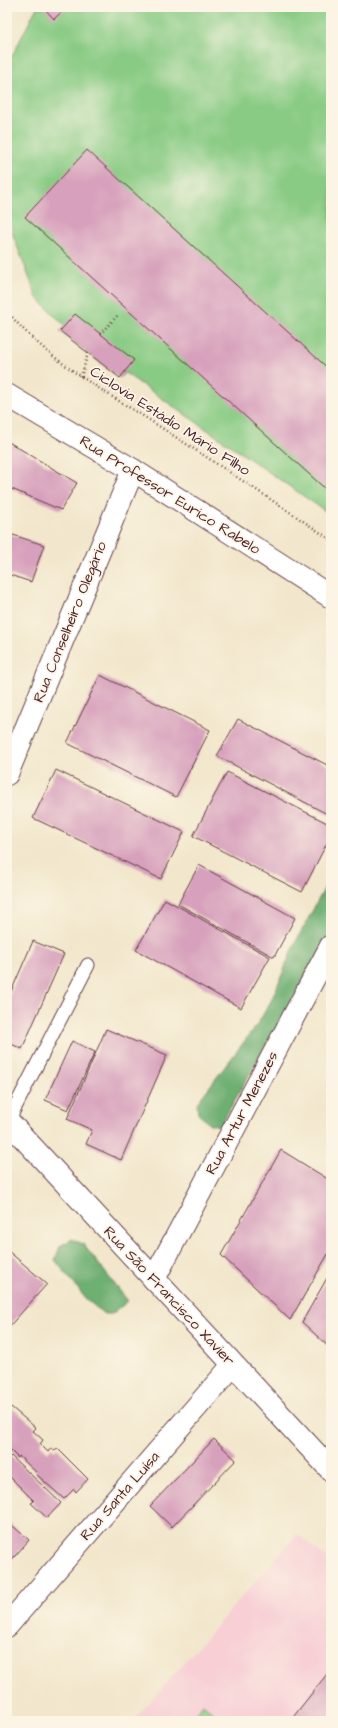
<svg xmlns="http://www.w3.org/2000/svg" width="338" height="1728" font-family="'Architects Daughter',sans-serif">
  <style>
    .built { fill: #f7cfd5 }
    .green { fill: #89cb84; stroke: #6a7558 }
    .forest { fill: #6eaf72; stroke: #5c674e }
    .building { fill: #d7a0bc }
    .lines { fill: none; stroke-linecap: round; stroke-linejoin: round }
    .service-casing { stroke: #633d43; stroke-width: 15 }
    .minor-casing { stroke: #633d43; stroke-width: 24 }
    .tertiary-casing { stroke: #633d43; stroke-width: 24 }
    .secondary-casing { stroke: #633d43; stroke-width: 24 }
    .path { stroke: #633d43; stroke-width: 2.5; stroke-dasharray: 1 3; stroke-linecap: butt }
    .service { stroke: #fff; stroke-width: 13 }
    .minor { stroke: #fff; stroke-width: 22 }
    .tertiary { stroke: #fff; stroke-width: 22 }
    .secondary { stroke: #fff; stroke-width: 22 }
    .labels { text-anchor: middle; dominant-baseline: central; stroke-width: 3.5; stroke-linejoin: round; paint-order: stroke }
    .street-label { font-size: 15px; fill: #4a1f2b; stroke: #fcf5e5 }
  </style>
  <rect width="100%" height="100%" fill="#fcf5e5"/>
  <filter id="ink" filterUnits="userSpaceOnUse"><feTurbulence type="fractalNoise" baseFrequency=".025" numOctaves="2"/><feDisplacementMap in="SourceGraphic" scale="8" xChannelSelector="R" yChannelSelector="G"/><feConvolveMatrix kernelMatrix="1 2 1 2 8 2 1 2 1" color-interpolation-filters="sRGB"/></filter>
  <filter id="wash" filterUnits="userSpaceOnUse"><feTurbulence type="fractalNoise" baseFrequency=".012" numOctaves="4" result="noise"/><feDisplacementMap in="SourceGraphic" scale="16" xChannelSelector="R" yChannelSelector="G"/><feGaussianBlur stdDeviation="0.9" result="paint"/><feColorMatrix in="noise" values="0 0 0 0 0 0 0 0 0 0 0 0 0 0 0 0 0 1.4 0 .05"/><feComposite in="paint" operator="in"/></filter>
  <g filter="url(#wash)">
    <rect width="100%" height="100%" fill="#f2e7cc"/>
    <path class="built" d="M297 1534 331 1561V1721H133Z"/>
    <path class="green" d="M37 7H331V515L125 373 120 378 60 331 65 326 37 298 13 235 7 204V72L9 62Z
      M203 1704 224 1721H189Z"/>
    <path class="forest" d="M331 876V932L220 1126 210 1124 198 1114 197 1103 257 1025 272 999 294 945Z
      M72 1239 83 1244 128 1301 112 1314H104L86 1299 55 1260 60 1246Z"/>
    <g id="blocks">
      <path class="building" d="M43 7H67L54 19Z
        M87 150 331 371V494L25 217Z
        M75 314 134 360 120 378 60 331Z
        M7 441 77 483 61 510 7 487Z
        M7 533 44 545 31 582 7 574Z
        M100 675 210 730 176 797 67 743Z
        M238 719 331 767V816L217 756Z
        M56 770 184 832 161 879 33 818Z
        M227 772 331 825V835L302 892 193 836Z
        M199 865 295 918 274 957 178 904Z
        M165 899 270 957 241 1008 136 950Z
        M33 941 64 954 22 1049 7 1042V1001Z
        M106 1029 167 1055 121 1160 86 1144 92 1130 67 1119Z
        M72 1041 95 1052 68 1110 45 1100Z
        M281 1150 331 1181V1249L290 1320 221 1255Z
        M7 1250 47 1284 7 1329Z
        M331 1271V1349L302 1322Z
        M11 1407 36 1428 33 1431 43 1440 40 1444 48 1452 51 1448 55 1451 57 1448 88 1479 76 1492 74 1489 64 1499 36 1474 37 1473 19 1456 18 1458 7 1447V1411Z
        M214 1439 236 1460 172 1527 150 1506Z
        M11 1456 61 1503 47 1518 31 1503 34 1501 7 1474V1460Z
        M7 1521 29 1540 7 1565Z
        M331 1669V1721H290Z"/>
    </g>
  </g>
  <g filter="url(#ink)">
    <use href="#blocks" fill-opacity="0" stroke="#633d43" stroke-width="1"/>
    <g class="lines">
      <g class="service-casing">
        <path id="service" d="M8 1121 88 965"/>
      </g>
      <g class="minor-casing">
        <path id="minor" d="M7 774 133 470
          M154 1279 331 946
          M7 1626 233 1365"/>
      </g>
      <g class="tertiary-casing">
        <path id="tertiary" d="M7 395 133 470 331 597"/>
      </g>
      <g class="secondary-casing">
        <path id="secondary" d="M7 1120 331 1470"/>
      </g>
      <path class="path" d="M7 311C46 359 99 388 151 421 211 460 271 499 331 540
        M100 334 119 314
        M81 377 88 353"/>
      <use href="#service" class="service"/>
      <use href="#minor" class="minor"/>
      <use href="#tertiary" class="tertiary"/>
      <use href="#secondary" class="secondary"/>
    </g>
  </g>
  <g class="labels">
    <g class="street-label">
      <text transform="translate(170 421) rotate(33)">Ciclovia Estádio Mário Filho</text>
      <text transform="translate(170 495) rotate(32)">Rua Professor Eurico Rabelo</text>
      <text transform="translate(70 622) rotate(-68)">Rua Conselheiro Olegário</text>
      <text transform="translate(242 1113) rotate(-62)">Rua Artur Menezes</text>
      <text transform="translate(169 1296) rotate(47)">Rua São Francisco Xavier</text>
      <text transform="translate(120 1496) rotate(-49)">Rua Santa Luísa</text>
    </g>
  </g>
  <rect width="338" height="1728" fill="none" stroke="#fcf5e5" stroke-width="24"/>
</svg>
